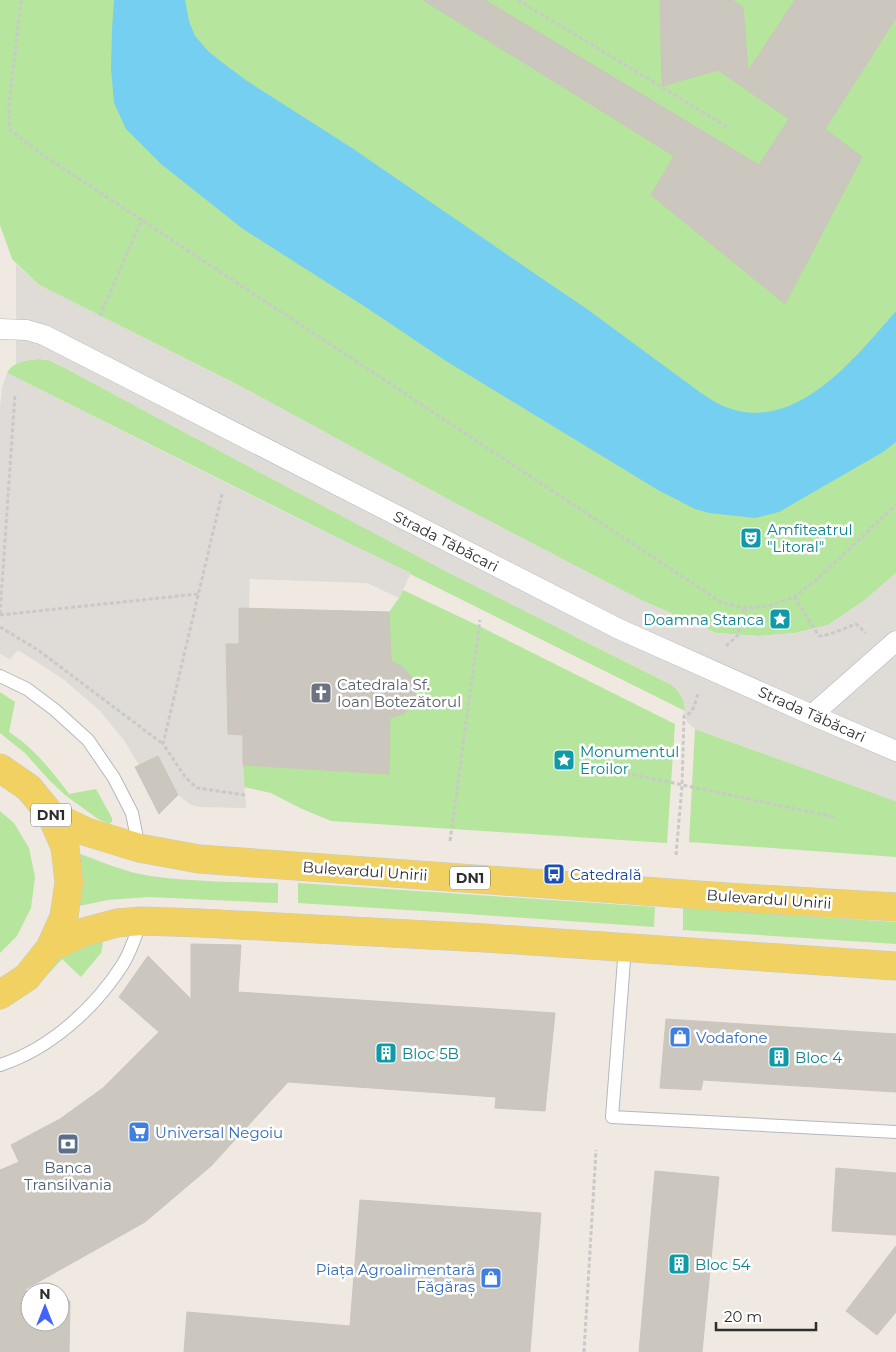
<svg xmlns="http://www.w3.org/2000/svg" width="896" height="1352" font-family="Montserrat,sans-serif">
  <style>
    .green { fill: #b6e59e }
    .plaza { fill: #dfdcd8 }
    .water { fill: #75cff0 }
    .building { fill: #cbc7bf; stroke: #cbc5ba }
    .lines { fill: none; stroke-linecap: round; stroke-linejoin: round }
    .service-casing { stroke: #b4b7c1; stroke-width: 14 }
    .pedestrian-casing { stroke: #b4b7c1; stroke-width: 21 }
    .primary-casing { stroke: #c9c9c9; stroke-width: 29 }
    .path { stroke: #c9c9c9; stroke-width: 3; stroke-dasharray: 4 2.5; stroke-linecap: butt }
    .service { stroke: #fff; stroke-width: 12 }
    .pedestrian { stroke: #fff; stroke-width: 20 }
    .primary { stroke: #f2d163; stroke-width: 28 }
    .labels { text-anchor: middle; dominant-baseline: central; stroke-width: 5; stroke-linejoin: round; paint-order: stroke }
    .shield { fill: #fff; stroke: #6d6d6d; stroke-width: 1 }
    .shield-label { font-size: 14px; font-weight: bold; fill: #2e2e2e }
    .culture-label { font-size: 15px; fill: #0d838f; stroke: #fff; text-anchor: start }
    .street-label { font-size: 15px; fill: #2e2e2e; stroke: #fff }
    .worship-label { font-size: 15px; fill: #5b616d; stroke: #fff; text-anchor: start }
    .transit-label { font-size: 15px; fill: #164399; stroke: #fff; text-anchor: start }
    .shop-label { font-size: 15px; fill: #366cbe; stroke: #fff; text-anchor: start }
    .service-label { font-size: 15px; fill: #4e5e75; stroke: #fff }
  </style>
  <rect width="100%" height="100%" fill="#efe9e1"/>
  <path class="green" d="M0 0H896V573L865 600 828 625 795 633 759 636 716 633 641 600 453 502 244 388 39 285 12 259 0 225Z
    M39 359 49 360 63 367 580 639 672 685C680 692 685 699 685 711L7 373C14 361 26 360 39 359Z
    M403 590 479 626 675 724 667 843 331 821 300 808 271 793 244 787 243 765 389 774 390 718 405 713 416 697 414 680 402 666 391 661 389 612 399 598Z
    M0 692 15 702 9 732C34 748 52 771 69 794L96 789 112 818V822L109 824 98 819 65 795 49 780 25 753 0 733Z
    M695 729 896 801V857L689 842Z
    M0 811 14 823 29 848 35 877 31 908 17 936 0 953Z
    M80 854C103 862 127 873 151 876 192 882 236 882 278 883V903L148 897 108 900 79 906 82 871Z
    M298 883 655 907 654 927 454 913 298 903Z
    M683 908 896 922V944L683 930Z
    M100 938 103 943 101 953 81 977 62 959C43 980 27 997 0 1010V1001L54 956Z"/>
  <path class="plaza" d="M16 264 39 285 244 388 453 502 641 600 716 633 759 636 795 633 828 625 865 600 896 573V801L695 729 688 723 684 716 685 705 682 697 678 690 672 685 447 572 161 420 63 367 49 360 39 359 23 361 16 364Z
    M7 373 274 507 411 573 399 598 367 583 250 579 249 609 239 644H226L228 734 243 735V765L246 808 199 807 191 805 178 795 158 756 139 765 123 739 99 710 63 679 18 650 10 659 0 654V406L2 388Z"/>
  <path class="water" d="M114 0H185L189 21 195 36 209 52 223 63 247 81 352 148 547 282 587 309 701 393C708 397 714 402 721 405 793 438 855 358 896 311V442L883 452 779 512 755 518 709 513 695 509 658 490 446 361 367 308 243 229 161 164 126 129 114 103 111 68 112 30Z"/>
  <path class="building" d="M423 0H485L759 165 789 119 718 70 662 86 660 0H732L743 7 748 71 795 0H896V18L825 129 862 157 785 304 651 195 674 156Z
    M239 608 389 612 391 661 402 666 414 680 416 698 405 713 390 718 389 774 243 765V735L228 734 226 644H239Z
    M158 756 178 795 159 814 135 767Z
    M191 944 241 945 238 992 555 1013 545 1111 495 1108 496 1097 288 1082 211 1166 145 1222 24 1290 33 1292H30V1322H60V1299L70 1301 69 1352H0V1170L19 1162 11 1145 60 1119 103 1088 159 1032 119 997 148 956 191 999Z
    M666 1019 896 1034V1092L703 1080 701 1090 660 1088Z
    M836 1168 896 1173V1235L832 1231Z
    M655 1171 719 1177 702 1352H639Z
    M360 1200 541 1213 530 1352H184L187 1312 350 1326Z
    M896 1246V1312L877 1335 846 1311Z"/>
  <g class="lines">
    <g class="service-casing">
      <path id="service" d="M0 676 27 689 55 710 88 740 114 778 132 813 139 848
        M625 947 612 1117 896 1132
        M0 1065C50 1049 95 1008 123 964 131 951 136 935 141 921"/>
    </g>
    <g class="pedestrian-casing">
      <path id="pedestrian" d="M0 329 27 330 44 335 619 629 812 715 896 751
        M812 715 896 641"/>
    </g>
    <g class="primary-casing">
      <path id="primary" d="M0 768 29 788 51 815 65 847 69 882 64 917 50 948 27 977 0 995
        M51 815 87 832 139 848 199 859 726 897 896 907
        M50 948 84 932 117 923 141 921 201 923 485 938 896 966"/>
    </g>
    <path class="path" d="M21 0 9 106V129L43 155 721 602 744 608 769 606 794 597 817 579 896 505
      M518 0 729 128
      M100 316 142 219
      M222 494 163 744 186 778 197 788 245 795
      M794 597 819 636C832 635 844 628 856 624L866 633
      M0 614 15 394
      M0 615 198 594
      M0 627 38 650 163 744
      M726 646 738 635 744 608
      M588 765 834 817
      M450 841 480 620
      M676 855 682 786 684 716C694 714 695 702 698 694
      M584 1352 596 1150"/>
    <use href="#service" class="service"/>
    <use href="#pedestrian" class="pedestrian"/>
    <use href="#primary" class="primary"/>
  </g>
  <defs>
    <g id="theatre-square" transform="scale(1.125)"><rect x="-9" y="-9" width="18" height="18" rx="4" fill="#0f9aa8" stroke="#fff"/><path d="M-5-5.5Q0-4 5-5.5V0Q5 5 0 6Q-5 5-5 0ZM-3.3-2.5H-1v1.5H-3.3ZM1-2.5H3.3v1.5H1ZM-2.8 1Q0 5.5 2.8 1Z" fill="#fff"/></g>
    <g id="sight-square" transform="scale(1.125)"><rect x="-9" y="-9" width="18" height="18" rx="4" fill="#0f9aa8" stroke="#fff"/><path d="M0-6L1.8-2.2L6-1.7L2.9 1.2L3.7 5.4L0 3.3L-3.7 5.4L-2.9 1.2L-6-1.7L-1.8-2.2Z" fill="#fff"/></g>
    <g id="church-square" transform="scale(1.125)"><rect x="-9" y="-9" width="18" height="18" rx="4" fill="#6b7280" stroke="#fff"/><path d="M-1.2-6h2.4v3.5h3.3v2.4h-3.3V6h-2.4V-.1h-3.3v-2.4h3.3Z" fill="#fff"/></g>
    <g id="bus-square" transform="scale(1.125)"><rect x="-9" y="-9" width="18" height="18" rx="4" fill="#1a4fb4" stroke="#fff"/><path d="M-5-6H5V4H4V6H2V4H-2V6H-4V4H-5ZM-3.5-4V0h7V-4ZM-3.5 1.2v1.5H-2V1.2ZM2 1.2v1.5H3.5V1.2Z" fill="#fff"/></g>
    <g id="shop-square" transform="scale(1.125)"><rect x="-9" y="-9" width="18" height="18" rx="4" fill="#3f7fe0" stroke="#fff"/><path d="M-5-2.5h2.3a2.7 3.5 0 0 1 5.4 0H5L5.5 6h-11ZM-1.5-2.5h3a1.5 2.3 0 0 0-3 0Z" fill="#fff"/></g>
    <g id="building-square" transform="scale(1.125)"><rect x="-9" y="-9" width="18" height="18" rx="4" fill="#0f9aa8" stroke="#fff"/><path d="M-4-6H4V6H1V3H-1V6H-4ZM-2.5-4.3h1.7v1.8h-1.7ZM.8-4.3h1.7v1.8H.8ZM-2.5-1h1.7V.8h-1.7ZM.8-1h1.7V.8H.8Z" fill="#fff"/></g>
    <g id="supermarket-square" transform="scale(1.125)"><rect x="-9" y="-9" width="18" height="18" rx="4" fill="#3f7fe0" stroke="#fff"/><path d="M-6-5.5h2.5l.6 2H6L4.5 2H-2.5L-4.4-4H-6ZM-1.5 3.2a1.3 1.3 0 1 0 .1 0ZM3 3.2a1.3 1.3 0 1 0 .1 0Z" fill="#fff"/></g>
    <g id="bank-square" transform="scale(1.125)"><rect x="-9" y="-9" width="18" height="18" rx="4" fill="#5c6f8a" stroke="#fff"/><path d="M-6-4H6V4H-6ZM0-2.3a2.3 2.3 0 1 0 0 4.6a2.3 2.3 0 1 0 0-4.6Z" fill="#fff"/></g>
  </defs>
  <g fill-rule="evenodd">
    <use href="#theatre-square" x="751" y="538"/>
    <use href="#sight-square" x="780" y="619"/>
    <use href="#church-square" x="321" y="693"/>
    <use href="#sight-square" x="564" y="760"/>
    <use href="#bus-square" x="554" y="874"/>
    <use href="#shop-square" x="680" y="1037"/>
    <use href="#building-square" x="386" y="1053"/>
    <use href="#building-square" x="779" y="1057"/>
    <use href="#supermarket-square" x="139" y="1132"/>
    <use href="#bank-square" x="68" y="1144"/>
    <use href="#building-square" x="679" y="1264"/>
    <use href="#shop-square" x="491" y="1278"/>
  </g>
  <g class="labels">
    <g class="shield">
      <rect x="31" y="803.5" width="40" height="23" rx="4"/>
      <rect x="450" y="866.5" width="40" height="23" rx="4"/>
    </g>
    <g class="shield-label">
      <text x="51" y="815">DN1</text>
      <text x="470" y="878">DN1</text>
    </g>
    <g class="culture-label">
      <text x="767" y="529">Amfiteatrul<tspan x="767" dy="17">"Litoral"</tspan></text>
      <text x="764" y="619" text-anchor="end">Doamna Stanca</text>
      <text x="580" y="751">Monumentul<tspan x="580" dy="17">Eroilor</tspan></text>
      <text x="402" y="1053">Bloc 5B</text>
      <text x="795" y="1057">Bloc 4</text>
      <text x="695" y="1264">Bloc 54</text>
    </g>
    <g class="street-label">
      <text transform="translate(446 541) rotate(27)">Strada Tăbăcari</text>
      <text transform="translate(812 714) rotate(24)">Strada Tăbăcari</text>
      <text transform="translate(365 871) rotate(4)">Bulevardul Unirii</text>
      <text transform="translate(769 899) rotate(4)">Bulevardul Unirii</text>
    </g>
    <g class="worship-label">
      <text x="337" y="684">Catedrala Sf.<tspan x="337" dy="17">Ioan Botezătorul</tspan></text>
    </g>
    <g class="transit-label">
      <text x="570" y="874">Catedrală</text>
    </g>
    <g class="shop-label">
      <text x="696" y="1037">Vodafone</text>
      <text x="155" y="1132">Universal Negoiu</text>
      <text x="475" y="1269" text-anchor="end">Piața Agroalimentară<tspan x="475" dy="17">Făgăraș</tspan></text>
    </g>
    <g class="service-label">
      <text x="68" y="1167">Banca<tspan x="68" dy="17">Transilvania</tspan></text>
    </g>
  </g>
  <g transform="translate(45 1307)"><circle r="24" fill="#ffffff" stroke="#ababab"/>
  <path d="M0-4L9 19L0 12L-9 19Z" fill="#4264fb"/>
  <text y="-8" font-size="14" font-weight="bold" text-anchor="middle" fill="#2e2e2e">N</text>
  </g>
  <path d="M716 1322v8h100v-8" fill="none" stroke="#2e2e2e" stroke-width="2.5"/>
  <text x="724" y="1322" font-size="15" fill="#2e2e2e" stroke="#ffffff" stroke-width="4" paint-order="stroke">20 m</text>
</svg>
